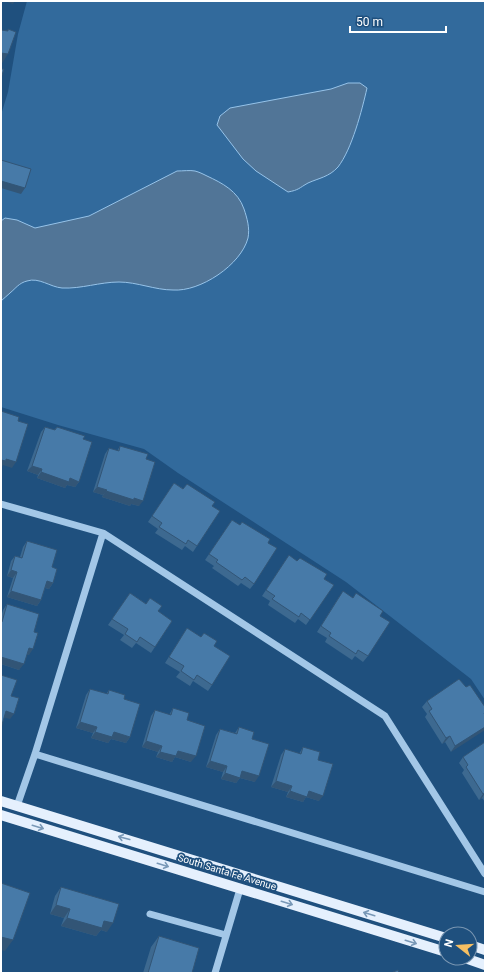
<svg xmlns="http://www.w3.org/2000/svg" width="486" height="974" font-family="Roboto,sans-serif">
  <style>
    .green { fill: #326a9c }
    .water { fill: #517597; stroke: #96c3e9 }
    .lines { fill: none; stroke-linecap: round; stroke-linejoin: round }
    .minor { stroke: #a3c7e7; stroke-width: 7 }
    .major { stroke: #e5f0fd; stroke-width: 10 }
    .wall { fill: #3d6990 }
    .shaded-wall { fill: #325576 }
    .building { fill: #477aa8; stroke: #325576 }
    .oneway { stroke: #7898b7 }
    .labels { text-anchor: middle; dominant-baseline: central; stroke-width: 3.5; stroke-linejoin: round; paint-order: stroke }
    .street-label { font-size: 10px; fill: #fff; stroke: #1f507e }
  </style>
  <rect width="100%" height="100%" fill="#1f507e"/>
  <path class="green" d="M27 1H485V700L471 679 346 582 178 473 144 449 58 425 1 407V115L8 92 18 34Z"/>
  <path class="water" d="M348 83H360L367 88C362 110 352 149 338 167 329 177 319 178 308 183 299 188 299 190 288 192L256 171 243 159 217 125 220 116 230 108 331 89Z
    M177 171C183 171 190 170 195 171 199 172 203 174 207 176 222 183 238 191 244 209 247 218 250 228 248 238 241 265 200 292 173 290 155 290 137 282 119 282 100 282 81 289 62 288 50 287 39 277 27 281 19 283 16 288 10 293 7 296 4 298 1 301V221L5 218 17 220 35 228 89 216Z"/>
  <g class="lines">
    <path class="minor" d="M1 504 103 533 385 716 485 874
      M35 754 485 892
      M17 806 35 754 103 533
      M150 914 226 935
      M215 973 240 889"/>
    <path class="major" d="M1 801 446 938
      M1 815 446 952
      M470 945 485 950
      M465 958 485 965"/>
  </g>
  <path class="wall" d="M45 427 54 430 57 427 83 439 79 482 75 487 67 485 65 488 37 478 38 475 27 471 41 432Z
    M120 446 146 459 139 506 131 504 130 506 102 497 103 495 93 492 105 454 109 448 117 451Z
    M174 483 220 511 193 552 185 546 182 550 155 533 158 529 148 522Z
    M232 520 268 543 254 584 250 589 241 583 238 586 212 568 214 566 205 560Z
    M27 541 52 567 53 583 49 589 45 588 41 600 37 606 7 597 13 578 7 576 11 561 15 556 20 557 23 547Z
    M285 561 324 579 334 585 306 625 298 619 295 623 268 605 270 601 262 596Z
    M130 593 172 621 151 653 136 643 132 648 120 640 124 635 108 625Z
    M339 597 380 616 368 656 363 662 355 656 352 660 325 642 327 638 317 632Z
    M7 604 34 632 29 655 27 654 19 670 1 664V617L3 610Z
    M187 628 214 646 212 685 208 691 193 681 190 686 176 677 180 672 165 663Z
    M466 687 485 707 451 752 445 742 442 744 425 717 427 714 422 707 427 701Z
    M90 689 106 694 109 690 124 699 130 737 126 743 111 739 108 743 91 738 93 733 76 728 86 695Z
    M173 708 187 720 191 762 175 757 172 762 156 757 158 752 142 747 151 716 155 710 169 715Z
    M239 727 252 739 255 782 240 778 236 783 221 779 223 772 206 767 216 735 220 729 235 733Z
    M485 742V802L482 798 479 800 462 773 464 770 459 763 463 757Z
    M303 747 318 760 319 801 306 797 303 802 286 797 288 792 271 787 281 755 285 749 299 754Z
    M61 887 107 932 101 930 96 936 61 926 64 918 50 914 55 896Z
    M159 936 192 973H143L151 947Z"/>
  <path class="shaded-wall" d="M4 1H15L13 4Z
    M1 52 8 54 1 65Z
    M1 181 25 188 21 194 1 188Z
    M6 459 16 462 12 468 3 465 2 467H1V460Z
    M32 466 42 469 38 475 27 471Z
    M41 472 70 478 79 482 75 487 67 485 65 488 37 478Z
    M97 487 107 490 103 495 93 492Z
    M106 491 134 498 143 501 139 506 131 504 130 506 102 497Z
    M11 570 17 572 13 578 7 576Z
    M47 581 53 583 49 589 43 587Z
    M11 591 41 600 37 606 7 597Z
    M29 648 33 649 29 655 25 654Z
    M1 657 24 664 19 670 1 664Z
    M6 711 14 714 10 719 2 717Z
    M80 722 97 727 93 733 76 728Z
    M485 727V730L451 752 455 746Z
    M95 732H114L130 737 126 743 111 739 108 743 91 738Z
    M450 736 445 742 442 744 446 738Z
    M146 741 162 746 158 752 142 747Z
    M178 751 196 756 191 762 175 757 172 762 156 757 160 752Z
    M210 761 227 766 223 772 206 767Z
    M242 771 259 776 255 782 240 778 236 783 221 779 225 773Z
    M276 781 292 786 288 792 271 787Z
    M290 791H309L323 796 319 801 306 797 303 802 286 797Z
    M485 793 482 798 479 800 483 794Z
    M56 905 70 909 64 918 50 914Z
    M67 918 104 921 113 923 107 932 101 930 96 936 61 926Z
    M1 937 13 940 5 951 1 950Z"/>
  <path class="building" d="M8 29 16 32 8 54 1 53V30L8 31Z
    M1 69H4L1 78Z
    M1 160 31 169 25 188 1 181Z
    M1 411 19 417 18 421 28 424 16 462 6 459V461L1 460Z
    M45 427 55 430 57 427 85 436 83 439 92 442 79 482 70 478 69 482 41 472 42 469 32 466Z
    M120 446 148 454 146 459 155 462 143 501 134 498V500L106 491 107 490 97 487 109 448 119 451Z
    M174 483 183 489 187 484 215 502 212 506 220 511 197 546 188 540 186 544 159 527 162 523 152 516Z
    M232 520 240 525 242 522 270 539 268 543 277 548 254 584 245 577 242 580 216 562 218 560 209 554Z
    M27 541 57 550 52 567 57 569 53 583 47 581 41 600 11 591 17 572 11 570 15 556 22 558Z
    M289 555 297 561 300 558 327 574 324 579 334 585 310 620 301 613 299 617 272 599 275 596 266 590Z
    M343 591 353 598 356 593 383 611 380 616 390 622 368 656 358 650 356 654 329 636 331 633 321 626Z
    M130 593 146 604 150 598 162 606 158 611 172 621 155 647 140 637 137 642 125 634 128 629 112 619Z
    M7 604 39 614 34 632 38 633 33 649 29 648 24 664 1 657V622H2Z
    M187 628 201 637 204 633 217 641 214 646 230 656 212 685 197 675 194 680 181 671 184 666 169 657Z
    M1 675 17 680 11 696 19 698 14 714 6 711 1 728Z
    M459 679 466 687 470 685 485 707V713H484L485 715V727L455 746 450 736 446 738 429 711 432 709 427 701Z
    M90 689 108 694 109 690 125 695 124 699 140 704 130 737 114 732 112 737 95 732 97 727 80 722Z
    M173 708 189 713 187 720 205 726 196 756 178 751 176 756 160 752 162 746 146 741 155 710 171 715Z
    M239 727 254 732 252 739 269 744 259 776 242 771 240 778 225 773 227 766 210 761 220 729 237 734Z
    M485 742V793L483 794 466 767 468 765 463 757Z
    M303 747 320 752 318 760 333 764 323 796 309 791 307 797 290 791 292 786 276 781 285 749 301 754Z
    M1 883 30 893 13 940 1 937Z
    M61 887 119 904 113 923 104 921 102 928 67 918 70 909 56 905Z
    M159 936 199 948 192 973H148Z
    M398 970 399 973H391Z"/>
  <defs><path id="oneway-shaft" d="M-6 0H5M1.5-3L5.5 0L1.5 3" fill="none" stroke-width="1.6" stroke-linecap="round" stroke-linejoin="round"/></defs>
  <g class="oneway">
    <use href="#oneway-shaft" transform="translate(38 827) rotate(17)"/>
    <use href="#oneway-shaft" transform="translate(124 838) rotate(-165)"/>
    <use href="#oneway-shaft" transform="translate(163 865) rotate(17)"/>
    <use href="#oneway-shaft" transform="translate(287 903) rotate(17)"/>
    <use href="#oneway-shaft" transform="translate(369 914) rotate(-163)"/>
    <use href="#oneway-shaft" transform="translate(411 942) rotate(17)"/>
  </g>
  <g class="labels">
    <g class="street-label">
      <text transform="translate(227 872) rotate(17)">South Santa Fe Avenue</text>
    </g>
  </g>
  <rect width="486" height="974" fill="none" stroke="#ffffff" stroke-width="4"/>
  <g transform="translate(458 946) rotate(287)"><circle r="19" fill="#1f507e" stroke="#7996b2"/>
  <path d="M0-3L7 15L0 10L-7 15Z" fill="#f6bf62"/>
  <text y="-6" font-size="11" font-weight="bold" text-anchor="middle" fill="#ffffff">N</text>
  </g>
  <path d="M350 26v6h96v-6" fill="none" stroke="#ffffff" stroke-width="2"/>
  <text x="356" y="26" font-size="12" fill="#ffffff" stroke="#1f507e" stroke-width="3" paint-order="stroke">50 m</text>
</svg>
